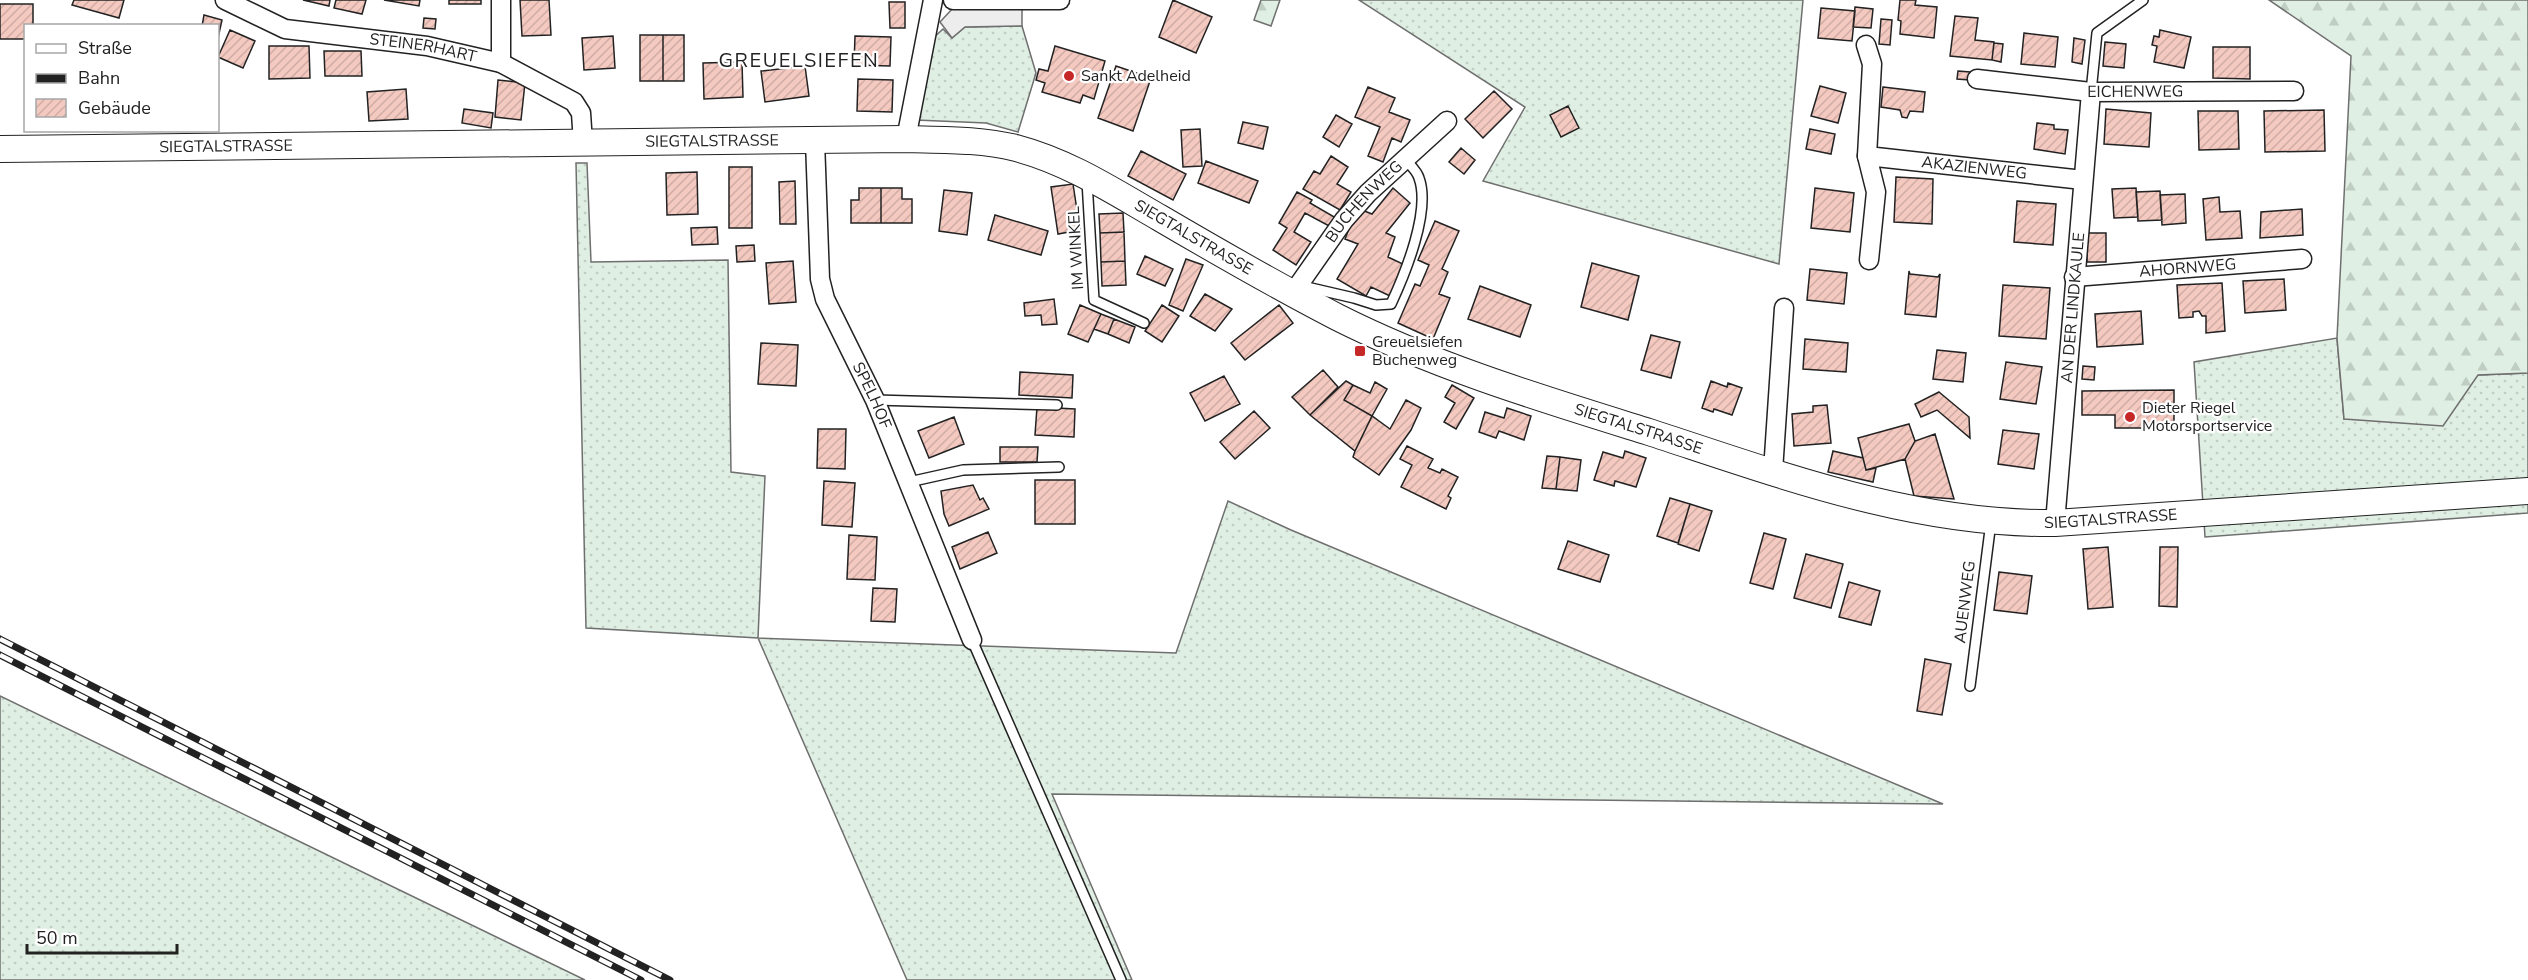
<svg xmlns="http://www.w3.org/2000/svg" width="2528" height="980" font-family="'Nunito Sans',sans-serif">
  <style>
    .grass { fill: url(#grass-dots); stroke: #6f6f6f; stroke-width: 1.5 }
    .forest { fill: url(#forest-firs); stroke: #6f6f6f; stroke-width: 1.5 }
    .parking { fill: #ededed; stroke: #6f6f6f; stroke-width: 1.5 }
    .building { fill: url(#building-hatch); stroke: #222; stroke-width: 1.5 }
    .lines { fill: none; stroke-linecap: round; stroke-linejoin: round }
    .lane-casing { stroke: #222; stroke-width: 12 }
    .street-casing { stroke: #222; stroke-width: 21 }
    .secondary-casing { stroke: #222; stroke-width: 28 }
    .lane { stroke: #fff; stroke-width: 9 }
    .street { stroke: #fff; stroke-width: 18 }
    .secondary { stroke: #fff; stroke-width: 26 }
    .rail-casing { stroke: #222; stroke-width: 7 }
    .rail { stroke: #fff; stroke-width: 4.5; stroke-dasharray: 14; stroke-linecap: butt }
    .poi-dot { fill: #c62828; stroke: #fff; stroke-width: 2 }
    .labels { text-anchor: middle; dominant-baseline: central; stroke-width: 4.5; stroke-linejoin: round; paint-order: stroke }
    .street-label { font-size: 16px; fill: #222; stroke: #fff }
    .poi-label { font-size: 16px; fill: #222; stroke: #fff; text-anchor: start }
    .quarter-label { font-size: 20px; letter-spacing: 1.5px; fill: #222; stroke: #fff }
  </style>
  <defs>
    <pattern id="grass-dots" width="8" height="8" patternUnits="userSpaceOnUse" patternTransform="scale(1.5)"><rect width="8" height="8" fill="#e0efe3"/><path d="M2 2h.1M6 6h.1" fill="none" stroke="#c0cdc2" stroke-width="1.8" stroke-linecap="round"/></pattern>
    <pattern id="forest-firs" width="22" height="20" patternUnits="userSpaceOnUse" patternTransform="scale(1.5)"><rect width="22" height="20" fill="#e0efe3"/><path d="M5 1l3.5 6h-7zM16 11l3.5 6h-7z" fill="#c0cdc2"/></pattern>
    <pattern id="building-hatch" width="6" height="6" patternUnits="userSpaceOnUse" patternTransform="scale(1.5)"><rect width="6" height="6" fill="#f3c9c0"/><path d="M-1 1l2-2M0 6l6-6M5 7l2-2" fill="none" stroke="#d0aca5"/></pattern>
  </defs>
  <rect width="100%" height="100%" fill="#fff"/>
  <path class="grass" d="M1359 0H1803L1779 264 1483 181 1525 107Z
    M1022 26 1036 73 1018 132 986 123 916 120 929 42 943 29 952 38 965 27Z
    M576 163H587L591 262 728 260 731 472 765 476 758 638 1176 653 1228 501 1291 530 1943 804 1052 794 1132 980H907L758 638 586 628Z
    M2337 338 2344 419 2478 375 2528 373V513L2205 537 2194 362Z
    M0 696 585 980H0Z"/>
  <path class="forest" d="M1261 0H1280L1271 26 1254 20Z
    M2269 0H2528V373L2478 375 2443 426 2344 419 2337 338 2351 56Z"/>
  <path class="parking" d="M1022 5V26L965 27 952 38 940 22 954 7Z"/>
  <path class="building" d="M74 0H124L119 18 72 5Z
    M303 0H330L329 6Z
    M336 0H366L362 14 334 8Z
    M384 0H420L419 6Z
    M449 0H481V4H449Z
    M520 0H549L551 35 522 36Z
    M1173 0 1212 17 1196 53 1159 37Z
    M1900 0H1916L1915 5 1937 7 1934 38 1900 34 1901 21 1898 20Z
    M889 2H905V28H890Z
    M0 4H33V26H26V39H0Z
    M1855 7 1873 9 1871 28 1853 27Z
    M1821 8 1855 11 1852 41 1818 38Z
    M204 15 222 20 218 38V26H202Z
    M1955 16 1978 18 1975 40 1994 42 1992 60 1950 56Z
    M424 18 436 19 435 29 423 28Z
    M1881 19 1892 20 1890 45 1879 44Z
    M230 30 255 41 243 68 218 57Z
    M2160 30 2191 37 2184 68 2154 62 2157 46 2152 45 2154 36 2159 37Z
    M2024 33 2058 37 2055 67 2021 64Z
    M640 35H663V81H640Z
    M663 35H684V81H663Z
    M613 36 615 68 584 70 582 38Z
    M855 36 891 37 890 66 854 65Z
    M2074 38 2085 40 2082 64 2072 62Z
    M2105 42 2126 44 2124 68 2103 66Z
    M1994 43 2003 44 2001 62 1992 60Z
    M269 46H309L310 78 269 79Z
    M1055 46 1105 61 1094 99 1083 95 1080 103 1042 92 1045 83 1036 80 1039 69 1048 71Z
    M2213 47H2250V79L2213 78Z
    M324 51H361L362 76H325Z
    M742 62 743 97 704 99 703 63Z
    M805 66 809 96 765 102 761 71Z
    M1116 66 1151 78 1133 131 1098 118Z
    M1958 71 1970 72 1969 80 1957 79Z
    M858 79 893 80 892 112 857 111Z
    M498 80 525 83 521 120 495 117Z
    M1820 86 1846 93 1838 123 1811 116Z
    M1368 87 1395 98 1389 112 1410 120 1401 142 1392 138 1383 162 1368 156 1380 127 1355 117Z
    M1883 87 1925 92 1923 112 1910 111 1907 118 1902 117 1900 110 1881 107Z
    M406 89 408 119 369 121 367 92Z
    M1494 91 1512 109 1483 138 1465 119Z
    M1568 106 1579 128 1561 137 1550 115Z
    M464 109 493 113 491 128 462 123Z
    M2106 109 2151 113 2149 147 2104 144Z
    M2324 110 2325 151 2265 152 2264 111Z
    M2198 111H2238L2239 149 2199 150Z
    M1336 115 1352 124 1339 147 1323 137Z
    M1243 122 1268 127 1263 149 1238 143Z
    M2037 123 2054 125V129L2068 130 2065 154 2034 149Z
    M1200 129 1202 166 1183 167 1181 130Z
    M1810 129 1835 134 1831 154 1806 149Z
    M1461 148 1475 160 1464 174 1449 162Z
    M1141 151 1186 174 1173 200 1128 176Z
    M1331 156 1348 167 1337 184 1351 192 1340 210 1303 189 1314 171 1320 174Z
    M1206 161 1258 181 1249 203 1198 183Z
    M729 167H752V228H729Z
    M697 172 698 214 667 215 666 173Z
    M1896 177 1933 179 1932 224 1894 222Z
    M795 181 796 224H780L779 182Z
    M1073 184 1080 230 1058 234 1051 187Z
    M859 188H881V223H851V200H859Z
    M881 188H902V199H912V223H881Z
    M1393 188 1410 203 1386 233 1395 237 1388 257 1405 265 1390 296 1371 287 1366 296 1337 279 1358 244 1345 239 1357 208 1372 214Z
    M1815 188 1854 193 1850 232 1811 228Z
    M2136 188 2138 217 2114 218 2112 189Z
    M944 190 972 193 967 235 939 231Z
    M2160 191 2162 220 2138 221 2136 192Z
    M1297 192 1312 200 1310 203 1336 218 1331 227 1305 213 1294 232 1311 242 1296 265 1273 250 1287 228 1279 223Z
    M2185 194 2186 223 2162 225 2160 195Z
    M2219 197 2220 212 2240 211 2242 238 2206 240 2203 199Z
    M2017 201 2056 204 2053 245 2014 242Z
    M2302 209 2303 235 2260 238 2261 212Z
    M1123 213 1124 232 1100 233 1099 214Z
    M995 215 1048 231 1041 255 988 240Z
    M1435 221 1459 231 1442 269 1448 272 1439 294 1450 298 1433 339 1398 323 1415 284 1420 286 1429 265 1418 260Z
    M717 227 718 244 692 245 691 228Z
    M1124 232 1125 261 1101 262 1100 233Z
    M2086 233H2106V262H2087Z
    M754 245 755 261 737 262 736 246Z
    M1145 256 1173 269 1165 286 1137 274Z
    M1186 259 1203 265 1183 311 1169 305Z
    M793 261 796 302 769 304 766 263Z
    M1125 261 1126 285 1102 286 1101 262Z
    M1592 263 1639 276 1628 320 1581 307Z
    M1810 269 1847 273 1844 304 1807 300Z
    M1909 271 1910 274 1938 277 1940 274 1936 317 1905 314Z
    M2284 279 2286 310 2245 313 2243 281Z
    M2222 283 2225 331 2206 333V316H2202L2199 311 2193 312V317L2179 318 2177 285Z
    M2003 285 2050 288 2046 339 1999 336Z
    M1480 286 1531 305 1520 337 1468 319Z
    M1205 294 1232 309 1215 331 1190 316Z
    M1054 299 1057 324 1042 325 1041 315 1025 316 1024 303Z
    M1080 305 1101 314 1088 342 1068 334Z
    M1162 305 1179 316 1162 342 1145 331Z
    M1279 305 1293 323 1245 360 1231 343Z
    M2141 311 2143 344 2097 347 2095 314Z
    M1101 314 1114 319 1108 334 1094 329Z
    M1114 319 1135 327 1129 343 1108 334Z
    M1651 335 1680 342 1671 378 1641 370Z
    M1805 339 1848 343 1846 372 1803 369Z
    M761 343 798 345 796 386 758 384Z
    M1937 350 1966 353 1963 382 1933 379Z
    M2006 362 2042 367 2036 404 2000 399Z
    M2083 366 2095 367 2094 380 2082 379Z
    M1323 370 1338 387 1310 415 1292 397Z
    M1020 372 1073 375 1072 398 1019 395Z
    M1224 376 1240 404 1205 421 1190 393Z
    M1346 381 1353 385 1344 400 1372 416 1355 451 1310 415Z
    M1711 381 1727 387 1728 383 1742 388 1732 415 1714 409 1713 412 1702 408Z
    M1375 382 1387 389 1372 416 1344 400 1353 385 1370 393Z
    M1452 385 1474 398 1456 429 1444 422 1455 403 1445 397Z
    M2174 390V428H2115V415H2082V391Z
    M1939 392 1969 417 1970 438 1937 410 1921 417 1915 404Z
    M1406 400 1421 408 1411 430 1379 475 1353 457 1355 451 1372 416 1390 429Z
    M1827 405 1831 443 1794 446 1792 414 1813 412V406Z
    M1037 407 1075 409 1074 437 1035 435Z
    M1507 408 1531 416 1524 440 1499 431 1496 438 1479 432 1485 412 1504 418Z
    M1254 411 1270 428 1235 459 1220 442Z
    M954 417 964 444 929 458 918 431Z
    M1909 424 1915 441 1905 459 1866 470 1858 438Z
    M818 429H846L845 469 817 468Z
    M2003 430 2039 434 2034 469 1998 464Z
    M1935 434 1954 499 1914 496 1905 459 1915 441Z
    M1407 446 1433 459 1428 468 1440 473 1442 469 1458 477 1448 496 1451 498 1446 509 1401 487 1412 465 1400 459Z
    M1000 447H1038L1037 462H1000Z
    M1625 451 1646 458 1636 487 1615 481 1614 486 1594 480 1603 452 1623 458Z
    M1833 451 1863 458 1866 470 1876 468 1873 482 1828 472Z
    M1547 456 1560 457 1556 489 1542 488Z
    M1560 457 1581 460 1577 491 1556 489Z
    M1035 480H1075V524H1035Z
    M824 481 855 483 852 527 822 525Z
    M973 485 980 500 983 498 989 509 949 526 944 514 941 491Z
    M1670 498 1690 504 1678 543 1657 536Z
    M1690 504 1712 511 1699 551 1678 544Z
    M988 532 997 553 960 569 952 547Z
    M1764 533 1786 539 1773 589 1750 583Z
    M849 535 877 537 875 580 847 579Z
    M1568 541 1609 555 1600 582 1558 569Z
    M2108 547 2113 607 2088 609 2083 549Z
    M2160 547H2178L2177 607 2159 606Z
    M1806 554 1843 564 1831 608 1794 598Z
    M1999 572 2032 576 2027 614 1994 610Z
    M1849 582 1880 591 1871 625 1839 617Z
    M873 588 897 589 895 622 871 621Z
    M1925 659 1951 664 1942 715 1917 711Z"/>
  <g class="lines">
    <g class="lane-casing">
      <path id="lane" d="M2091 92 2097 33 2143 0
        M1087 181 1094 300 1144 323
        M1298 285 1354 298 1376 305 1391 304C1405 274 1431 211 1419 178 1417 171 1410 165 1405 159
        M875 400 1057 405
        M909 482 963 470 1059 467
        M972 640 1121 980
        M1970 686 1991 522"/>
    </g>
    <g class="street-casing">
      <g id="street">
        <path id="s1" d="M225 0 285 29 427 46 501 63 574 102 581 113 583 143"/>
        <path d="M953 0H1060"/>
        <path id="s2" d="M1866 45 1872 64 1867 156 2083 180"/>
        <path d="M501 63V0"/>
        <path id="s3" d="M1977 79 2091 92 2294 91"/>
        <path d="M906 139 933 0"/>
        <path id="s4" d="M815 141 820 279 825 299 875 400 972 640"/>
        <path d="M1867 156 1876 192 1869 260"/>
        <path id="s5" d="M2074 277 2302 259"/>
        <path id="s6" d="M1293 293 1344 220 1368 193 1447 121"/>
        <path d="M1773 471 1784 308"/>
        <path id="s7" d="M2055 523 2091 92"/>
      </g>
    </g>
    <g class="secondary-casing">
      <g id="secondary">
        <path id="s8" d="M0 149 906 139C943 140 980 139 1016 148 1069 162 1113 191 1160 218 1218 252 1277 286 1337 317 1436 367 1543 399 1649 432 1781 475 1914 525 2055 523L2528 491"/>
      </g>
    </g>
    <use href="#lane" class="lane"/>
    <use href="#street" class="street"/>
    <use href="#secondary" class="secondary"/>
    <g class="rail-casing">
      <path id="rail" d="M0 639 670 980
        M0 655 641 980"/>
    </g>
    <use href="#rail" class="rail"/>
  </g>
  <g class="poi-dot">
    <circle cx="1069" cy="76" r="6"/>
    <rect x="1354" y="345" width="12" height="12" rx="3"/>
    <circle cx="2130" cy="417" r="6"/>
  </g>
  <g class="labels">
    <g class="street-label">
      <text stroke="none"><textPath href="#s1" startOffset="206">STEINERHART</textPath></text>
      <text stroke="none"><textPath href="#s3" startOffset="159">EICHENWEG</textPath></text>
      <text stroke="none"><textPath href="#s8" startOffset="712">SIEGTALSTRASSE</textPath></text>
      <text stroke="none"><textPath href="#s8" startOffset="226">SIEGTALSTRASSE</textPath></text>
      <text stroke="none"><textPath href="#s2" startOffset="220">AKAZIENWEG</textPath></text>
      <text stroke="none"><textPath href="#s6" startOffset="116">BUCHENWEG</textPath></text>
      <text stroke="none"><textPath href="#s8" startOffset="1216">SIEGTALSTRASSE</textPath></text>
      <text transform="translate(1076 248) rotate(-93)">IM WINKEL</text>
      <text stroke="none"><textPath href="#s5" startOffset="114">AHORNWEG</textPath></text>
      <text stroke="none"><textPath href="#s7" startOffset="216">AN DER LINDKAULE</textPath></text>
      <text stroke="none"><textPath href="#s4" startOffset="266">SPELHOF</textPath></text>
      <text stroke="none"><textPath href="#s8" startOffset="1702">SIEGTALSTRASSE</textPath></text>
      <text stroke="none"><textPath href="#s8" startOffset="2187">SIEGTALSTRASSE</textPath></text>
      <text transform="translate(1965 602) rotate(-83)">AUENWEG</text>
    </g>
    <g class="poi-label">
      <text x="1081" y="76">Sankt Adelheid</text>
      <text x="1372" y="342">Greuelsiefen<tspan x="1372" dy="18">Buchenweg</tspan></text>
      <text x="2142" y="408">Dieter Riegel<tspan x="2142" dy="18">Motorsportservice</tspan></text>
    </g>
    <g class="quarter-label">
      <text x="799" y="60">GREUELSIEFEN</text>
    </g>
  </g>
  <rect x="24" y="24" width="195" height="108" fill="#ffffff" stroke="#a7a7a7" stroke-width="1.5"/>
  <rect x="36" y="44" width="30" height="9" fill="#ffffff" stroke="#a7a7a7" stroke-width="1.5"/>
  <text x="78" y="54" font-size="18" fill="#222222">Straße</text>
  <rect x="36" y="74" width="30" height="9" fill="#222222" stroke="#a7a7a7" stroke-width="1.5"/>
  <text x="78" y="84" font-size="18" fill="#222222">Bahn</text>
  <rect x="36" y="99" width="30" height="18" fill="url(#building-hatch)" stroke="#a7a7a7" stroke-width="1.5"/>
  <text x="78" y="114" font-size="18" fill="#222222">Gebäude</text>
  <path d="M27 944v9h150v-9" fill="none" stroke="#222222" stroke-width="3"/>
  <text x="36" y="944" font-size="18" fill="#222222" stroke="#ffffff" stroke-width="4.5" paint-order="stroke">50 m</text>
</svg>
